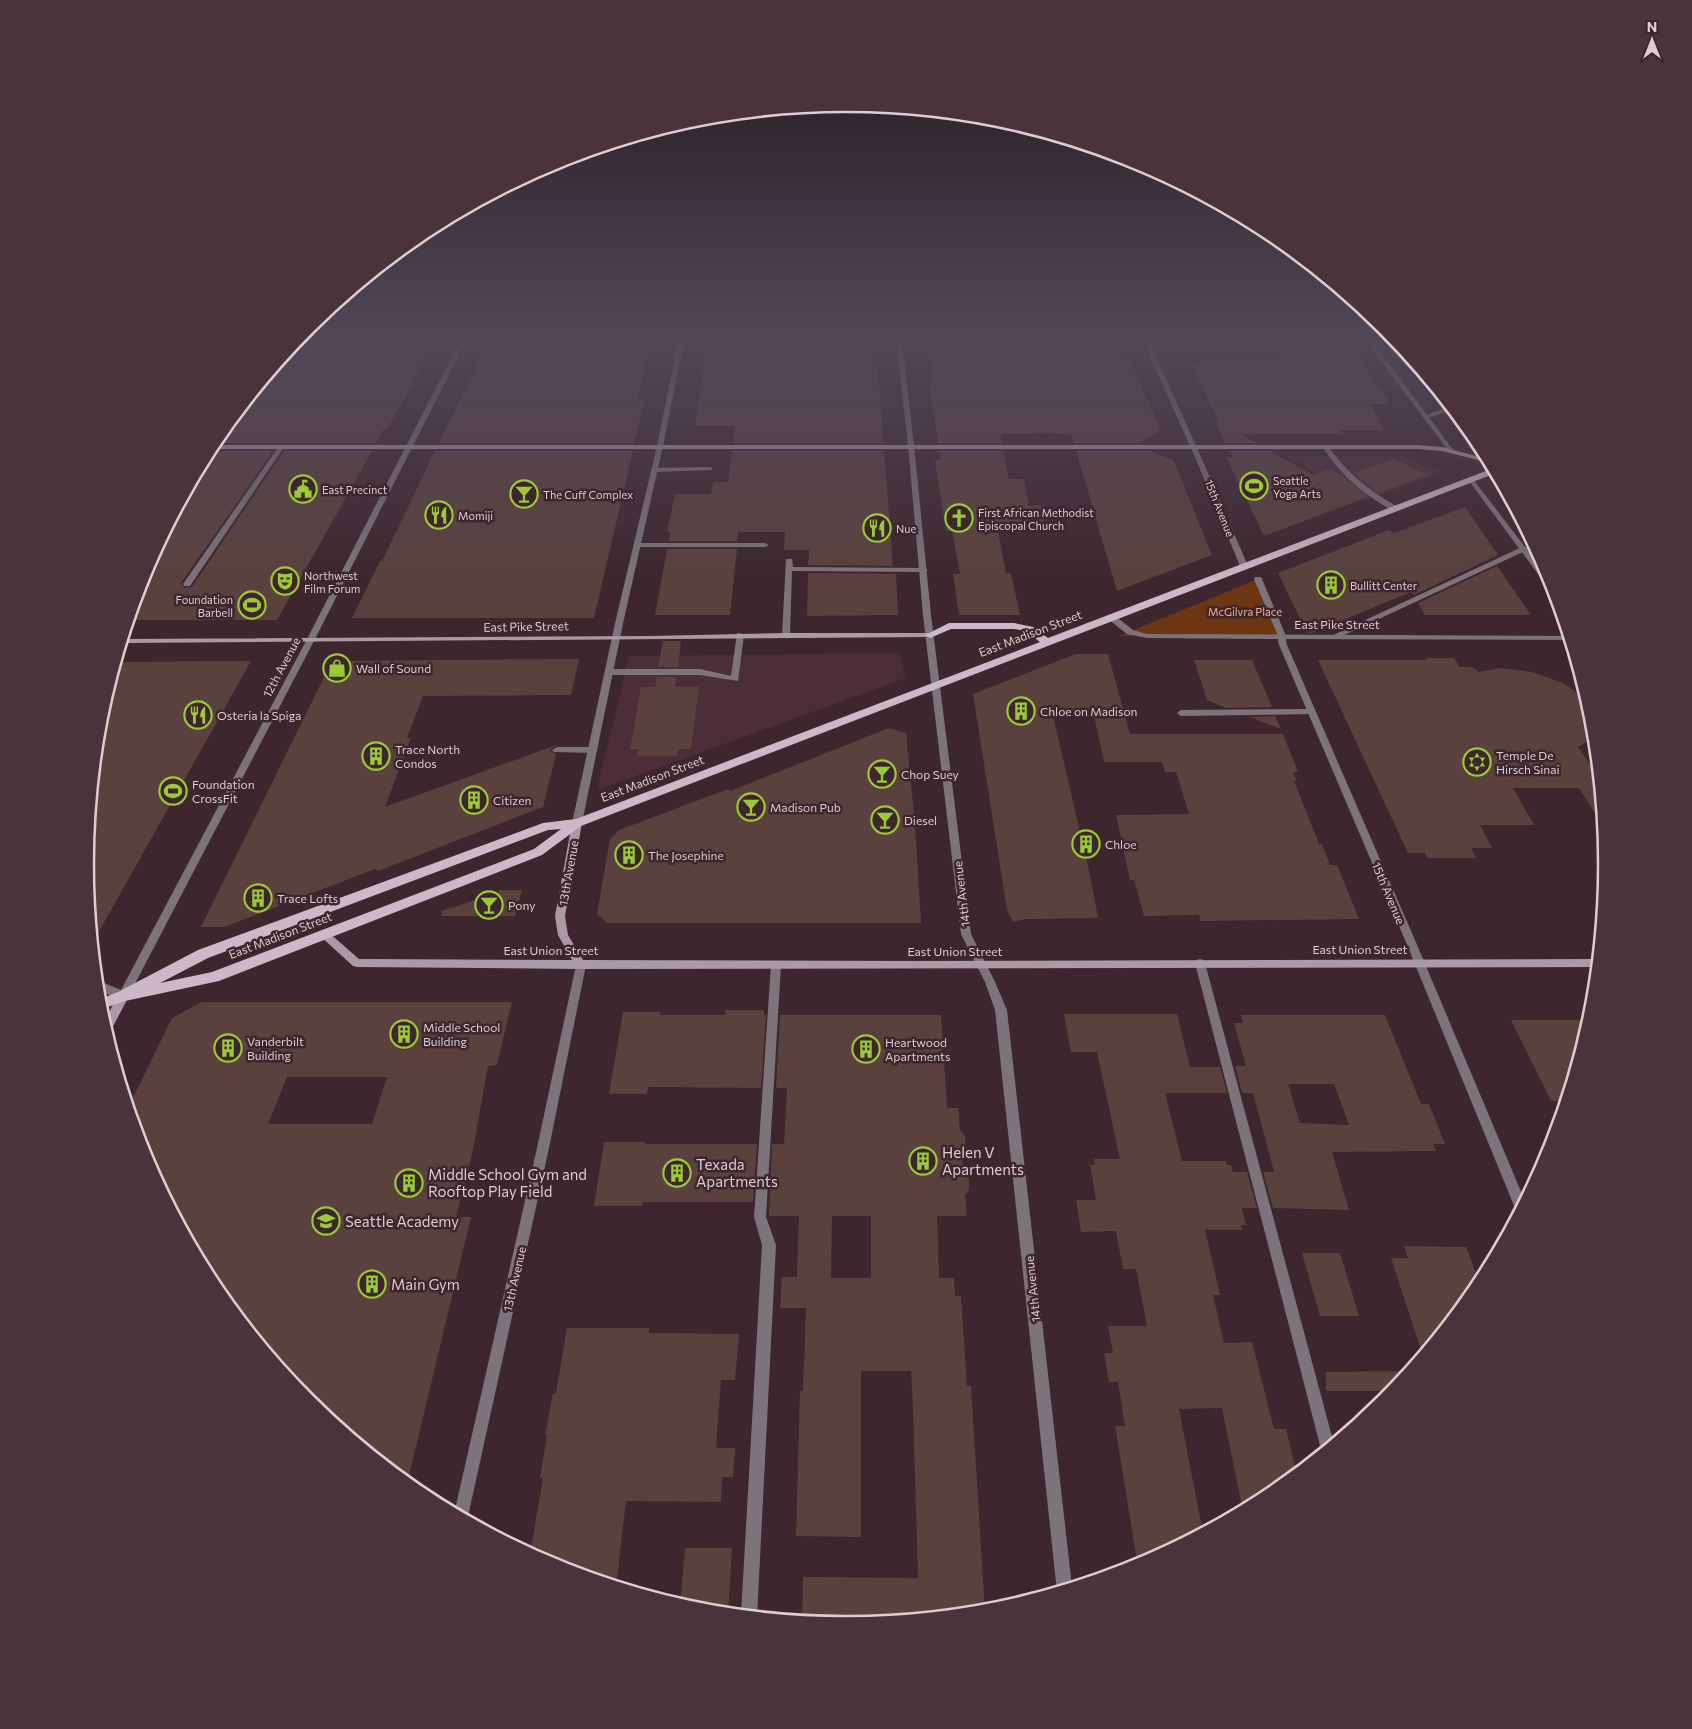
<svg xmlns="http://www.w3.org/2000/svg" width="1692" height="1729" font-family="Commissioner,sans-serif">
  <style>
    .built { fill: #4b2e37 }
    .green { fill: #6b3611 }
    .building { fill: #5a413e; fill-rule: evenodd }
    .lines { fill: none; stroke-linecap: round; stroke-linejoin: round }
    .service { fill: #7d737a; fill-rule: evenodd }
    .pedestrian { fill: #7d737a; fill-rule: evenodd }
    .minor { fill: #7d737a; fill-rule: evenodd }
    .tertiary { fill: #7d737a; fill-rule: evenodd }
    .secondary { fill: #aa9aa5; fill-rule: evenodd }
    .primary { fill: #cdb8c7; fill-rule: evenodd }
    .labels { text-anchor: middle; dominant-baseline: central; stroke-width: 5; stroke-linejoin: round; paint-order: stroke }
    .far-poi-label { font-size: 11px; fill: #ddcdd1; stroke: #3d262d; text-anchor: start }
    .far-street-label { font-size: 11px; fill: #ddcdd1; stroke: #3d262d }
    .far-park-label { font-size: 11px; fill: #f2ae87; stroke: #3d262d }
    .street-label { font-size: 12px; fill: #ddcdd1; stroke: #3d262d }
    .poi-label { font-size: 12px; fill: #ddcdd1; stroke: #3d262d; text-anchor: start }
    .near-poi-label { font-size: 15px; fill: #ddcdd1; stroke: #3d262d; text-anchor: start }
    .rim { fill: none; stroke: #ddcdd1; stroke-width: 2.5 }
  </style>
  <rect width="100%" height="100%" fill="#3d262d"/>
  <path class="built" d="M1286 456H1401L1442 472 1367 500Z
    M900 653 906 678 597 790 629 656Z"/>
  <path class="green" d="M1258 579 1282 636H1119Z"/>
  <path class="building" d="M296 341H435L411 384H413L387 429 383 430 376 443H213Z
    M707 341H856V342H865V345H871L873 366 878 368 883 443H733L735 426H695Z
    M1015 341 1111 342 1118 360 1130 361 1161 430 1139 443H1074L1071 435 1048 433 1000 434 1002 443H938L929 382H933L929 359H932L930 343H1015Z
    M1269 341H1304L1312 352H1354L1391 404H1369L1381 422H1379L1384 430H1338L1345 434H1240L1256 443H1225L1214 419 1219 422 1190 363H1200L1199 361 1281 360Z
    M621 342H649L638 399H645L634 443H439L487 344H621Z
    M208 451H273L181 583 184 588 192 587 284 451H372L277 620H129L143 573Z
    M435 451H633L594 618H352L380 561H382Z
    M732 451H884L893 566 808 565 809 550H784L785 532H738L737 541H669L670 532H667L675 494H711L713 482H728Z
    M939 451H1003L1009 479H1024L1029 506 1041 505 1047 531H998L1006 573H1011L1020 615H959L953 574H960L952 531H946L935 460H941Z
    M1076 451H1150L1174 461 1212 555 1117 591Z
    M1229 451H1270L1313 475 1330 469 1344 477 1368 497 1264 536 1226 457H1232Z
    M1394 459 1427 475 1379 493 1354 473Z
    M1465 507 1498 555 1414 595 1411 592 1312 633H1307L1278 573 1389 530 1394 533Z
    M667 549H737L730 615H655Z
    M1497 566 1531 615H1425L1418 603Z
    M808 573 896 574 898 615 807 616Z
    M663 641H681L678 667H658Z
    M1076 654H1108L1130 734H1283L1298 772H1293L1297 781H1294L1319 844H1322L1330 865H1337L1359 919 1201 921 1199 915 1144 916 1134 880H1130L1116 815 1189 814 1176 772H1165L1162 762H1104L1093 711H1052L1091 880 1098 918 1027 919 1013 922 1007 910 973 694Z
    M1426 658H1454L1460 667H1472L1479 672 1501 668 1532 672 1563 683 1587 700 1592 716 1594 737 1578 747 1598 776 1603 826 1579 788H1513L1534 825H1480L1492 848H1471L1476 858H1427L1425 853H1408L1318 660H1427Z
    M579 659 571 695 423 696 407 738H411L385 807 559 744 550 750 553 753 556 754 543 807 378 871 375 869 224 927H201L332 661Z
    M1194 660H1252L1272 707 1226 708 1207 700Z
    M251 661 223 711 93 942 85 864 100 716 116 662Z
    M657 677H676L675 687H699L691 749H678L677 756H637L638 749H630L641 687H655Z
    M1275 716 1281 729 1250 717Z
    M889 728 906 733 915 824 921 923H607L597 914 610 839 619 830 728 789 730 791Z
    M499 890H522L515 916H442L441 911 498 893Z
    M202 1002H512L497 1065 488 1066 473 1150 456 1217H471L407 1484 308 1402 213 1287 143 1155 128 1108 172 1018ZM287 1077H387L372 1124H268Z
    M726 1010H764V1015H766L761 1088 648 1087 647 1094H609L623 1012H660V1015H725Z
    M1064 1014H1177L1190 1067H1220L1227 1093H1166L1167 1101 1182 1161H1226L1227 1165H1231L1233 1172H1247L1257 1208H1242L1246 1225H1241L1242 1230H1205L1220 1295H1213L1224 1343 1252 1342 1274 1429H1286L1297 1474 1269 1497 1243 1511 1222 1408 1179 1409 1203 1533 1138 1567 1115 1426H1125L1118 1382H1109L1104 1353H1113L1108 1326H1147L1136 1269H1123L1116 1231 1081 1232 1076 1200H1096L1090 1165H1095L1094 1159H1120L1097 1052H1071Z
    M780 1015H941L947 1108H958L960 1130 965 1135 966 1146 962 1149 963 1172 969 1178V1190L965 1195 967 1216H937L939 1278H954L955 1296H961L967 1386H971L985 1612 846 1626 802 1621 803 1577 918 1578 913 1409 911 1371H861V1537L796 1536 800 1391H803L806 1308H780L782 1277H797L799 1216H769L772 1144H784L787 1088H776ZM832 1216H871V1278H831Z
    M1241 1015H1385L1421 1104H1429L1445 1144H1433L1436 1151 1332 1152 1349 1210 1273 1208 1263 1172H1274L1253 1093H1242L1235 1066H1246L1234 1023H1243ZM1288 1084H1334L1349 1125 1300 1123Z
    M1511 1020H1590L1566 1101H1551Z
    M604 1142H645V1144H757L753 1202H643L642 1206H594Z
    M1404 1246 1466 1247 1480 1284 1423 1356 1391 1258H1408Z
    M1302 1253H1340L1359 1316H1320Z
    M567 1328H649V1333L739 1334 735 1380H721L716 1448H735L733 1477H722L721 1502 626 1501 616 1586 555 1567 530 1554 543 1478H540L547 1435H545L553 1393H556Z
    M1410 1371 1394 1391H1326V1372Z
    M685 1548H732L728 1614 697 1611 680 1606Z"/>
  <g class="lines">
    <path class="service" d="M1256 341H1262L1264 344 1259 345Z
      M1450 406 1452 410 1425 419 1422 417Z
      M1323 445H1327C1346 472 1369 491 1398 507V511C1391 511 1386 507 1380 503 1356 488 1337 470 1322 446Z
      M279 446 284 447 190 586H184L183 584Z
      M710 467 712 468V470L654 472 651 470 654 468Z
      M634 543H765L769 545 765 547H634Z
      M1522 547H1525L1529 549 1338 638H1332L1331 636Z
      M786 559H792L793 567 924 568 928 570 924 572 792 571 790 635 786 637 782 635Z
      M737 633H740L744 635 738 681 700 675H610L606 672 610 669H700L731 676Z
      M1311 709 1315 712 1314 714 1181 716 1177 713 1181 710Z
      M557 747H593L598 750 593 753 554 752 552 750Z
      M1200 959 1204 960 1205 963 1334 1444 1322 1453 1195 963 1196 960Z
      M776 961 780 962 781 965 766 1217 776 1245 757 1617 741 1615 762 1245 754 1217 771 965 772 962Z"/>
    <path class="pedestrian" d="M1255 577H1261L1262 579 1286 636 1285 638H1279L1278 636 1254 579Z"/>
    <path class="minor" d="M678 341H684L663 446 624 619 582 823 577 826 572 823 616 619 657 446Z
      M896 341H902L914 445 911 447 908 445Z
      M1366 341H1372L1454 451V453H1450Z
      M1469 479H1473L1551 581 1554 590H1550L1469 481Z
      M1108 615H1114L1133 630 1147 634 1568 636 1569 640 1286 639 1287 645 1415 940 1525 1201 1519 1213 1515 1208 1405 940 1279 645 1278 639 1147 638 1127 634 1108 619Z
      M581 961 585 962 586 965 549 1148 467 1521 454 1514 537 1148 576 965 577 962Z"/>
    <path class="tertiary" d="M460 341H466L314 641 127 999C118 1001 106 993 97 989V980L121 990 306 641Z
      M1143 341H1149L1201 457 1248 566 1247 568H1241L1240 566 1195 457Z
      M911 443 914 445 931 615 971 934 995 982 1007 1010 1072 1587 1057 1592 995 1010 985 982 961 934 923 615 908 445Z"/>
    <path class="secondary" d="M212 445H1417L1442 447 1488 459 1490 463 1442 451 1417 449H209Z
      M786 633H930L934 635 930 637 122 643 123 639 651 636Z
      M577 820 582 823 565 916 568 935 583 960 914 961 1597 959V967L581 969 357 967 353 966 319 935 320 932H328L359 959 572 960 558 935 555 916 572 823Z
      M123 992 127 993 129 996 109 1034 106 1035 103 1024 119 993Z"/>
    <path class="primary" d="M1491 469H1493L1496 473 581 826 542 855 219 981 125 1001 99 1010 98 1000 118 992 198 950 543 823 576 819 1040 642 1026 631 1014 629H951L930 638 925 635 949 623H1014L1033 627 1048 638ZM561 829 534 849 212 972 160 983 208 958 548 830Z"/>
  </g>
  <linearGradient id="sky" x2="0" y2="1"><stop stop-color="#221519"/><stop offset="0.58" stop-color="#514757"/><stop offset="1" stop-color="#514757" stop-opacity="0"/></linearGradient>
  <rect width="1692" height="583" fill="url(#sky)"/>
  <defs>
    <g id="stadium-ring" transform="scale(1.4375)"><circle r="9.5" fill="#3d262d" stroke="#9bcb32" stroke-width="1.5"/><path d="M0-5a6.5 5 0 1 0 0 10a6.5 5 0 1 0 0-10ZM-3.5-1.8h7v3.6h-7Z" fill="#9bcb32"/></g>
    <g id="civic-ring" transform="scale(1.4375)"><circle r="9.5" fill="#3d262d" stroke="#9bcb32" stroke-width="1.5"/><path d="M-.6-6.5H3V-4.5H.6V-3L4-1V1h2V6H-6V1h2V-1L-.6-3ZM-1.2 2.5V6h2.4V2.5Z" fill="#9bcb32"/></g>
    <g id="bar-ring" transform="scale(1.4375)"><circle r="9.5" fill="#3d262d" stroke="#9bcb32" stroke-width="1.5"/><path d="M-6-5H6L.8 .8V4.5H3.5V6h-7V4.5H-.8V.8Z" fill="#9bcb32"/></g>
    <g id="restaurant-ring" transform="scale(1.4375)"><circle r="9.5" fill="#3d262d" stroke="#9bcb32" stroke-width="1.5"/><path d="M-5-6h1v4h1v-4h1v4h1v-4h1v5L-1.5 .5V6h-2V.5L-5-1ZM5-6V6H3V1.5H1.5Q1.5-4 5-6Z" fill="#9bcb32"/></g>
    <g id="church-ring" transform="scale(1.4375)"><circle r="9.5" fill="#3d262d" stroke="#9bcb32" stroke-width="1.5"/><path d="M-1.2-6h2.4v3.5h3.3v2.4h-3.3V6h-2.4V-.1h-3.3v-2.4h3.3Z" fill="#9bcb32"/></g>
    <g id="theatre-ring" transform="scale(1.4375)"><circle r="9.5" fill="#3d262d" stroke="#9bcb32" stroke-width="1.5"/><path d="M-5-5.5Q0-4 5-5.5V0Q5 5 0 6Q-5 5-5 0ZM-3.3-2.5H-1v1.5H-3.3ZM1-2.5H3.3v1.5H1ZM-2.8 1Q0 5.5 2.8 1Z" fill="#9bcb32"/></g>
    <g id="building-ring" transform="scale(1.4375)"><circle r="9.5" fill="#3d262d" stroke="#9bcb32" stroke-width="1.5"/><path d="M-4-6H4V6H1V3H-1V6H-4ZM-2.5-4.3h1.7v1.8h-1.7ZM.8-4.3h1.7v1.8H.8ZM-2.5-1h1.7V.8h-1.7ZM.8-1h1.7V.8H.8Z" fill="#9bcb32"/></g>
    <g id="shop-ring" transform="scale(1.4375)"><circle r="9.5" fill="#3d262d" stroke="#9bcb32" stroke-width="1.5"/><path d="M-5-2.5h2.3a2.7 3.5 0 0 1 5.4 0H5L5.5 6h-11ZM-1.5-2.5h3a1.5 2.3 0 0 0-3 0Z" fill="#9bcb32"/></g>
    <g id="synagogue-ring" transform="scale(1.4375)"><circle r="9.5" fill="#3d262d" stroke="#9bcb32" stroke-width="1.5"/><path d="M0-6.5L5.6 3.2H-5.6ZM0 6.5L5.6-3.2H-5.6Z" fill="#9bcb32"/></g>
    <g id="school-ring" transform="scale(1.4375)"><circle r="9.5" fill="#3d262d" stroke="#9bcb32" stroke-width="1.5"/><path d="M0-5L7-2L0 1L-7-2ZM-4 1L0 2.5L4 1V4Q0 6-4 4Z" fill="#9bcb32"/></g>
  </defs>
  <g fill-rule="evenodd">
    <use href="#stadium-ring" x="1254" y="486"/>
    <use href="#civic-ring" x="303" y="489"/>
    <use href="#bar-ring" x="524" y="494"/>
    <use href="#restaurant-ring" x="439" y="515"/>
    <use href="#church-ring" x="959" y="518"/>
    <use href="#restaurant-ring" x="877" y="528"/>
    <use href="#theatre-ring" x="285" y="581"/>
    <use href="#building-ring" x="1331" y="585"/>
    <use href="#stadium-ring" x="252" y="605"/>
    <use href="#shop-ring" x="337" y="668"/>
    <use href="#building-ring" x="1021" y="711"/>
    <use href="#restaurant-ring" x="198" y="715"/>
    <use href="#building-ring" x="376" y="756"/>
    <use href="#synagogue-ring" x="1477" y="762"/>
    <use href="#bar-ring" x="882" y="774"/>
    <use href="#stadium-ring" x="173" y="791"/>
    <use href="#building-ring" x="474" y="800"/>
    <use href="#bar-ring" x="751" y="807"/>
    <use href="#bar-ring" x="885" y="820"/>
    <use href="#building-ring" x="1086" y="844"/>
    <use href="#building-ring" x="629" y="855"/>
    <use href="#building-ring" x="258" y="898"/>
    <use href="#bar-ring" x="489" y="905"/>
    <use href="#building-ring" x="404" y="1034"/>
    <use href="#building-ring" x="228" y="1048"/>
    <use href="#building-ring" x="866" y="1049"/>
    <use href="#building-ring" x="923" y="1161"/>
    <use href="#building-ring" x="677" y="1173"/>
    <use href="#building-ring" x="409" y="1183"/>
    <use href="#school-ring" x="326" y="1221"/>
    <use href="#building-ring" x="372" y="1284"/>
  </g>
  <g class="labels">
    <g class="far-poi-label">
      <text x="1273" y="480">Seattle<tspan x="1273" dy="13">Yoga Arts</tspan></text>
      <text x="322" y="489">East Precinct</text>
      <text x="543" y="494">The Cuff Complex</text>
      <text x="978" y="512">First African Methodist<tspan x="978" dy="13">Episcopal Church</tspan></text>
      <text x="458" y="515">Momiji</text>
      <text x="896" y="528">Nue</text>
      <text x="304" y="575">Northwest<tspan x="304" dy="13">Film Forum</tspan></text>
      <text x="1350" y="585">Bullitt Center</text>
      <text x="233" y="599" text-anchor="end">Foundation<tspan x="233" dy="13">Barbell</tspan></text>
    </g>
    <g class="far-street-label">
      <text transform="translate(1220 508) rotate(68)">15th Avenue</text>
    </g>
    <g class="far-park-label">
      <text x="1245" y="611">McGilvra Place</text>
    </g>
    <g class="street-label">
      <text x="1337" y="624">East Pike Street</text>
      <text transform="translate(526 626) rotate(-1)">East Pike Street</text>
      <text transform="translate(1030 633) rotate(-21)">East Madison Street</text>
      <text transform="translate(281 667) rotate(-62)">12th Avenue</text>
      <text transform="translate(652 778) rotate(-21)">East Madison Street</text>
      <text transform="translate(568 873) rotate(-80)">13th Avenue</text>
      <text transform="translate(1389 893) rotate(67)">15th Avenue</text>
      <text transform="translate(961 894) rotate(-97)">14th Avenue</text>
      <text transform="translate(280 935) rotate(-21)">East Madison Street</text>
      <text x="1360" y="949">East Union Street</text>
      <text x="551" y="950">East Union Street</text>
      <text x="955" y="951">East Union Street</text>
      <text transform="translate(514 1279) rotate(-77)">13th Avenue</text>
      <text transform="translate(1032 1289) rotate(-96)">14th Avenue</text>
    </g>
    <g class="poi-label">
      <text x="356" y="668">Wall of Sound</text>
      <text x="1040" y="711">Chloe on Madison</text>
      <text x="217" y="715">Osteria la Spiga</text>
      <text x="395" y="749">Trace North<tspan x="395" dy="14">Condos</tspan></text>
      <text x="1496" y="755">Temple De<tspan x="1496" dy="14">Hirsch Sinai</tspan></text>
      <text x="901" y="774">Chop Suey</text>
      <text x="192" y="784">Foundation<tspan x="192" dy="14">CrossFit</tspan></text>
      <text x="493" y="800">Citizen</text>
      <text x="770" y="807">Madison Pub</text>
      <text x="904" y="820">Diesel</text>
      <text x="1105" y="844">Chloe</text>
      <text x="648" y="855">The Josephine</text>
      <text x="277" y="898">Trace Lofts</text>
      <text x="508" y="905">Pony</text>
      <text x="423" y="1027">Middle School<tspan x="423" dy="14">Building</tspan></text>
      <text x="247" y="1041">Vanderbilt<tspan x="247" dy="14">Building</tspan></text>
      <text x="885" y="1042">Heartwood<tspan x="885" dy="14">Apartments</tspan></text>
    </g>
    <g class="near-poi-label">
      <text x="942" y="1152">Helen V<tspan x="942" dy="17">Apartments</tspan></text>
      <text x="696" y="1164">Texada<tspan x="696" dy="17">Apartments</tspan></text>
      <text x="428" y="1174">Middle School Gym and<tspan x="428" dy="17">Rooftop Play Field</tspan></text>
      <text x="345" y="1221">Seattle Academy</text>
      <text x="391" y="1284">Main Gym</text>
    </g>
  </g>
  <path d="M0 0H1692V1729H0ZM94 864a752 752 0 1 1 1504 0a752 752 0 1 1-1504 0Z" fill="#4a333a" fill-rule="evenodd"/>
  <path class="rim" d="M94 864a752 752 0 1 1 1504 0a752 752 0 1 1-1504 0Z"/>
  <g transform="translate(1652 40)" stroke="#3d262d" stroke-width="4" paint-order="stroke">
  <path d="M0-4L9 19L0 12L-9 19Z" fill="#ddcdd1"/>
  <text y="-8" font-size="14" font-weight="bold" text-anchor="middle" fill="#ddcdd1">N</text>
  </g>
</svg>
